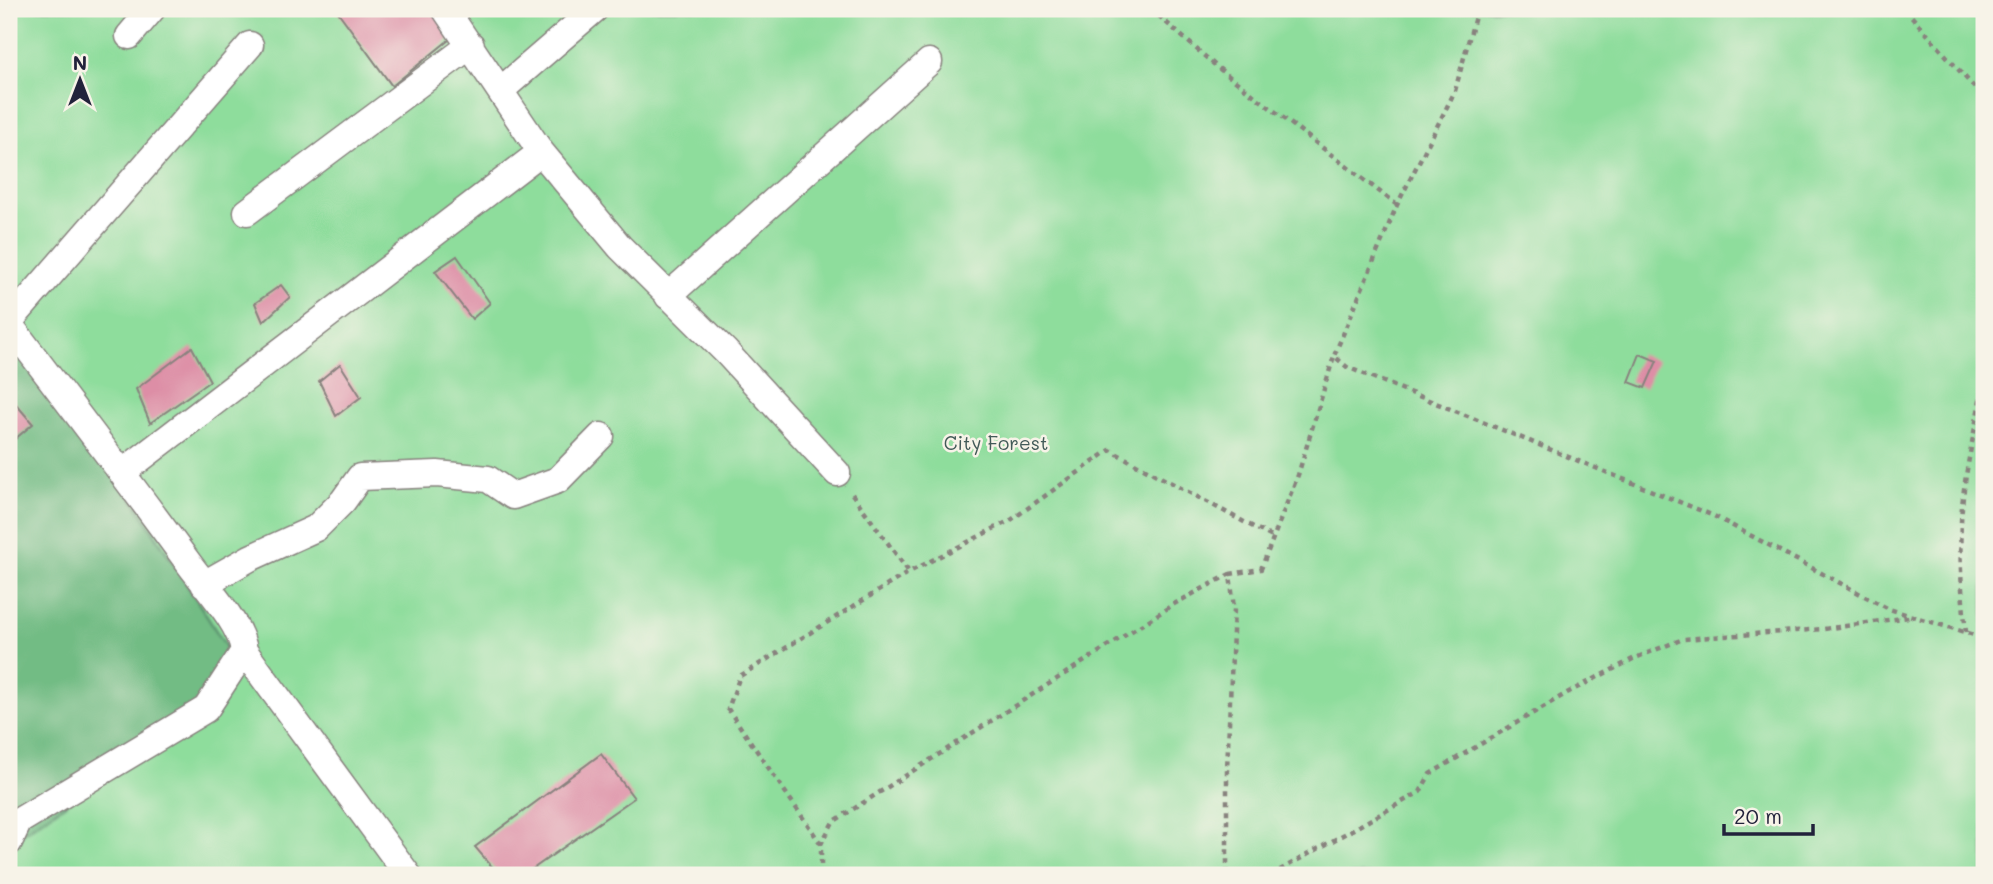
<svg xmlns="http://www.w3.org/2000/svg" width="1993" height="884" font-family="Mali,sans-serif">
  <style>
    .green { fill: #8edd9c; stroke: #58806c; stroke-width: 2 }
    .forest { fill: #72bc84; stroke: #4a6f60; stroke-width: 2 }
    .building { fill: #dd8ea6 }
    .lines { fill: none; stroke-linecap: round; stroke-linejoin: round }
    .street-casing { stroke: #88827e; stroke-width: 29 }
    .path { stroke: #88827e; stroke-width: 4.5; stroke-dasharray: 5 5; stroke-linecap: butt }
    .street { stroke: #fff; stroke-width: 26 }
    .labels { text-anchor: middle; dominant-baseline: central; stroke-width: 5; stroke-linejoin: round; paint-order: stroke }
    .park-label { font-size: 19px; fill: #425a58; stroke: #f7f3e8 }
  </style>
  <rect width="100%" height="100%" fill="#f7f3e8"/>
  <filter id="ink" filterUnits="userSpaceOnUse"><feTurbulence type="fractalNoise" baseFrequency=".0143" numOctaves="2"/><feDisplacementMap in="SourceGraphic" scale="14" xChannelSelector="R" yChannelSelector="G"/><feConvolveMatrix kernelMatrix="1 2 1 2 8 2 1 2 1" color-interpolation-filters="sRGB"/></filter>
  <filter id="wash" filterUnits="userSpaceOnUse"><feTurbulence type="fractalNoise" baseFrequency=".00686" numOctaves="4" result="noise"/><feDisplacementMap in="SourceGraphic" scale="28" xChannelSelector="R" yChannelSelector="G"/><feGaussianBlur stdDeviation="1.57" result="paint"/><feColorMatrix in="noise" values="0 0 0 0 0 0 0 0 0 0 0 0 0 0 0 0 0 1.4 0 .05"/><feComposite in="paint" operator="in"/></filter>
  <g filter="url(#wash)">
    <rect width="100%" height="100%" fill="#eee1c2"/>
    <path class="green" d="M9 9H1984V875H9Z"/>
    <path class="forest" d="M9 328 120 479 234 659 206 709 9 842Z"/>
    <g id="blocks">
      <path class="building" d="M336 9H437L455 35 392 86Z
        M457 256 490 303 472 319 435 271Z
        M281 285 290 297 263 322 255 303Z
        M192 347 210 381 150 423 136 389Z
        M1640 354 1657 361 1645 388 1629 382Z
        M340 364 361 397 336 416 319 381Z
        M9 396 33 424 9 444Z
        M601 754 634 798 524 875H499L475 847Z"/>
    </g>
  </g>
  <g filter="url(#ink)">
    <use href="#blocks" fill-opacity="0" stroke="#88827e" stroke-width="2"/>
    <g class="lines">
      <g class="street-casing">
        <path id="street" d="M445 9 541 152 620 247 726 352 837 473
          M129 36 152 9
          M500 91 595 9
          M247 212 471 45
          M668 296 929 62
          M9 322 250 45
          M9 324C70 404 131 484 190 565 207 588 241 624 244 651L206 709 19 821 9 842
          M123 472 541 152
          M204 584 250 558 316 528 343 501 360 477 437 474 488 479 513 496 558 480 601 436
          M244 651 408 875"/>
      </g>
      <path class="path" d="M1151 9 1217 67 1397 205
        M1477 9 1455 91 1397 205 1334 356 1347 367 1714 516 1889 609 1984 638
        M1905 9 1980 94 1984 199
        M852 494 909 572 1011 520 1110 450 1274 538
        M1230 574 1261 569 1298 475 1334 356
        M1966 632C1961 588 1958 541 1963 497 1968 454 1980 412 1984 369
        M821 844 728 709 740 676 909 572
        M821 875V844L833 822 1174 604 1230 574 1234 609 1227 769V875
        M1271 875 1420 792 1430 774 1567 693 1635 658 1683 639 1824 629 1909 617"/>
      <use href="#street" class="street"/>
    </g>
  </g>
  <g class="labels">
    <g class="park-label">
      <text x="996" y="442">City Forest</text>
    </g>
  </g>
  <rect width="1993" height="884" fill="none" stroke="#f7f3e8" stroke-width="35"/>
  <g transform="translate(80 80)" stroke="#f7f3e8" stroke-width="5" paint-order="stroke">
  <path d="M0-5L12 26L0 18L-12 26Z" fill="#22223b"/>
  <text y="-10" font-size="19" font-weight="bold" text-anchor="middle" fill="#22223b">N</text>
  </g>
  <path d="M1724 824v10h89v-10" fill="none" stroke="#22223b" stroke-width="3.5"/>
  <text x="1734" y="824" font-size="21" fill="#22223b" stroke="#f7f3e8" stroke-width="5" paint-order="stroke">20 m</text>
</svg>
